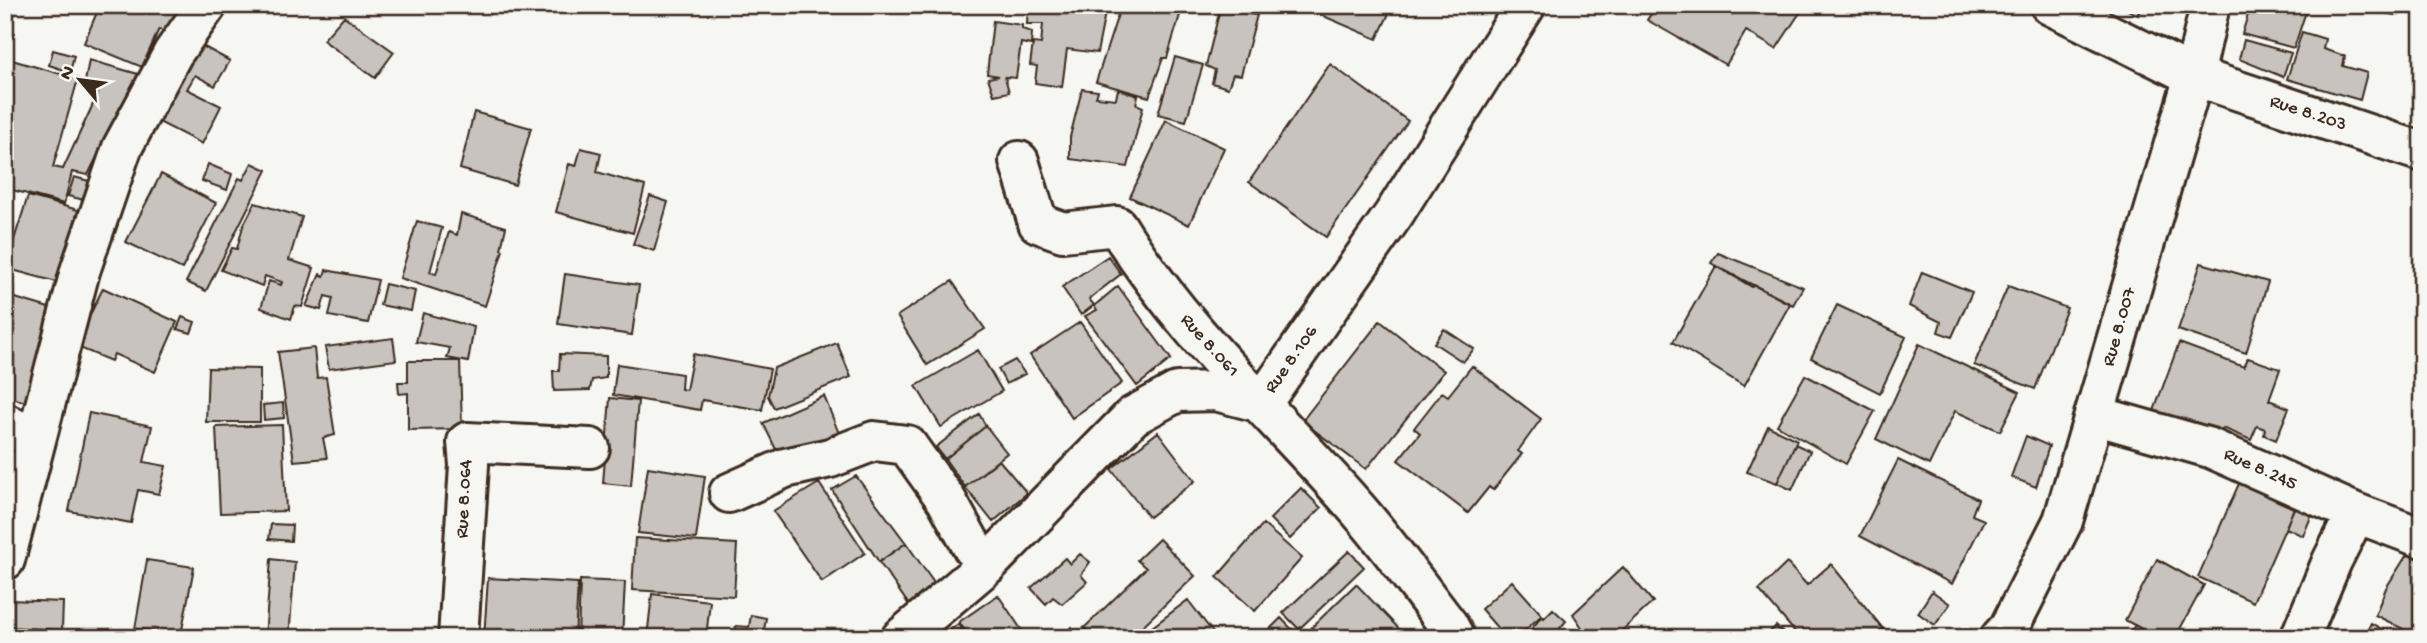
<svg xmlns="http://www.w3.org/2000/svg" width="2427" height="643" font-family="'Gochi Hand',sans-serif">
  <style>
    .building { fill: #c8c3be; stroke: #3b2a1e; stroke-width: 2 }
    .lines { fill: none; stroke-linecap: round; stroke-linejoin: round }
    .minor-casing { stroke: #3b2a1e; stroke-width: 44 }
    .minor { stroke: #f6f6f2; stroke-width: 38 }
    .labels { text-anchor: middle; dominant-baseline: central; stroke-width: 5; stroke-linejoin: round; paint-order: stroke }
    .street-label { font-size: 19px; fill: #3b2a1e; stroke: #f6f6f2 }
  </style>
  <rect width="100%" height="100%" fill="#f6f6f2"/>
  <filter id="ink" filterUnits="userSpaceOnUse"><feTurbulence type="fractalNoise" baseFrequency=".0143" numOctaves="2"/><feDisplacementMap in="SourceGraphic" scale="14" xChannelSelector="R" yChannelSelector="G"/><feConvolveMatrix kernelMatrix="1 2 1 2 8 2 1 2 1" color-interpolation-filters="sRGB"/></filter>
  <g filter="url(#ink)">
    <path class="building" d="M100 5H197L172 37 159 29 142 67 84 43Z
      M1028 5H1098L1106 8 1097 53 1067 49 1062 87 1035 83 1037 66 1030 65 1033 43 1041 44 1043 24H1027Z
      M1121 5H1183L1167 58H1163L1149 97 1096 82Z
      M1326 5H1393L1377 39 1321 15Z
      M1657 5H1805L1776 49 1746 31 1726 65 1647 20Z
      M2126 5H2141L2138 15 2124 8Z
      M2251 5H2308L2294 48 2242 34Z
      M2344 5H2396L2395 15Z
      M1220 9 1257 15 1241 75 1233 74 1228 88 1212 83 1215 70 1206 66Z
      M344 16 394 52 375 78 323 40Z
      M993 21 1022 25V29L1032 32 1031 45 1021 43 1016 78 1005 77 1009 92 994 95 988 78 999 76 987 74Z
      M2302 32 2325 39 2323 49 2345 56 2343 66 2367 73 2360 100 2287 79Z
      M2244 40 2291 53 2283 77 2239 59Z
      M193 41 230 61 215 86 195 75 187 89 221 106 202 144 151 118Z
      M53 50 74 56 70 72 49 65Z
      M1175 57 1203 65 1186 121 1158 114Z
      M5 58 78 79 53 167 63 169 101 87 85 82 89 60 138 74 88 175 72 172 64 204 5 188V119L11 99 5 97Z
      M1330 64 1408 121 1326 237 1249 182Z
      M1082 89 1098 91 1096 97 1116 99 1118 89 1138 96 1136 104 1143 107 1128 167 1070 159V137Z
      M474 112 531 128 515 185 460 169Z
      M1166 120 1224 148 1189 225 1130 197Z
      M581 148 601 153 597 172 645 186 633 233 556 212 569 164 576 166Z
      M252 163 267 170 206 291 186 282 239 178 243 180Z
      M208 164 232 174 227 190 202 181Z
      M161 174 216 203 182 269 126 242Z
      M74 177 89 181 84 200 68 196Z
      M28 196 78 210 57 282 5 268Z
      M650 196 668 202 654 251 633 244Z
      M255 203 302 217 289 260 314 268 302 307 295 306 291 319 261 308 269 281 281 285 282 282 265 276 262 286 221 270 232 248 237 249 243 226Z
      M461 214 506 227 501 249 503 250 485 306 400 278 417 221 442 228 430 272 436 274 449 232 457 235Z
      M1718 253 1803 287 1793 305 1754 285 1752 287 1711 263Z
      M1108 256 1121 274 1089 299 1094 305 1081 315 1062 287Z
      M2201 263 2268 282 2246 353 2178 330Z
      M1716 266 1790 304 1744 386 1673 342Z
      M326 270 378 280 368 323 329 316 333 298 325 296 321 310 306 306 320 274 324 276Z
      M1922 272 1972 292 1952 337 1938 332 1941 322 1909 306Z
      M565 274 639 285 632 335 558 324Z
      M952 281 985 329 927 365 897 316Z
      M385 284 415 291 411 311 380 305Z
      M1118 286 1171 359 1137 386 1085 316 1097 310 1094 306Z
      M2008 286 2067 308 2035 389 1974 365Z
      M103 288 177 322 155 372 114 354 111 361 75 346Z
      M5 295 49 308 26 402 5 396Z
      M1837 305 1906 337 1880 393 1811 358Z
      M423 313 474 327 468 362 447 358 450 348 416 342Z
      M182 317 195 322 191 333 177 329Z
      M1380 321 1444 371 1366 469 1302 421Z
      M1080 322 1122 383 1072 418 1030 355Z
      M1444 329 1474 349 1463 362 1434 343Z
      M393 338 396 360 329 369 325 347Z
      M837 343 851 377 774 408 768 396 774 368Z
      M2179 343 2244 367 2248 358 2280 369 2269 400 2289 408 2276 440 2264 435 2265 429 2257 426 2251 440 2223 428 2220 435 2154 411Z
      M1919 344 2020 392 2000 431 1955 411 1929 465 1876 439Z
      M314 348 317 378 326 377 335 435 323 438 327 458 294 461 278 352Z
      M978 350 1002 391 941 427 916 386Z
      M560 354 606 356V378L592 380 590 390 554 391 553 371H559Z
      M693 354 770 369 762 410 702 400 700 410 613 395 617 364 682 374 681 389 686 390Z
      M1015 360 1025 374 1006 384 998 369Z
      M408 361H460L462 429 408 430V393L399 394 398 382H408Z
      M1472 366 1541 419 1518 451 1522 454 1493 490 1489 487 1468 513 1398 460 1420 433 1414 428 1442 392 1448 396Z
      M208 368 260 369V422H206Z
      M1805 375 1875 411 1846 464 1777 425Z
      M824 396 842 441 786 470 763 423Z
      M610 398 638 401 631 486 603 483Z
      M283 403 284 418 264 420 263 405Z
      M89 413 152 426 144 462 166 466 159 494 138 490 131 523 69 511Z
      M979 414 986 426 945 459 936 447Z
      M282 425 286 511 220 513 216 427Z
      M986 426 1007 453 965 487 945 459Z
      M1768 426 1797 440 1777 483 1747 472Z
      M1158 432 1195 481 1149 517 1111 469Z
      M2026 436 2049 446 2036 487 2011 477Z
      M1795 444 1810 451 1792 490 1777 483Z
      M999 460 1027 493 993 522 965 487Z
      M1898 460 1978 499 1972 515 1984 520 1952 584 1860 536Z
      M648 467 705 476 696 539 638 533Z
      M2244 472 2299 497 2253 602 2198 577Z
      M856 476 906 543 879 562 832 490Z
      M819 483 865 553 822 582 773 511Z
      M1301 488 1321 508 1290 539 1270 519Z
      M2298 497 2316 505 2303 536 2286 528Z
      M271 524 292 525 291 541 269 539Z
      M1263 524 1302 558 1255 611 1217 577Z
      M635 538 737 544 734 596 632 590Z
      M1159 539 1195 576 1130 638H1094L1084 628 1146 568 1137 560Z
      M906 543 941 593 914 612 879 562Z
      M1349 551 1364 567 1299 629 1283 613Z
      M2408 553 2422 560V622L2417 632 2407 631 2375 615 2386 588Z
      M1080 554 1090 562 1081 575 1087 582 1062 604 1053 597 1046 604 1031 588 1065 558 1070 564Z
      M271 559 295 562 289 638H265Z
      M2157 559 2204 585 2175 638H2158L2125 620Z
      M147 560 194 567 181 635 135 629Z
      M1787 563 1807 585 1831 564 1888 635 1885 638H1800L1759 590Z
      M1623 567 1653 602 1614 638H1589L1573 614Z
      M488 578 578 583 575 638H484Z
      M580 580 625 582 622 638H578Z
      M1512 581 1542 615 1516 638H1506L1481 609Z
      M1356 584 1404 634 1401 638H1321L1311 628Z
      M1932 591 1950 604 1935 625 1918 613Z
      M652 594 710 601 707 629 712 631 711 638H647Z
      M998 595 1027 638H970L959 622Z
      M8 600 63 602 62 630 8 627Z
      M1188 600 1217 638H1146L1143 634Z
      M1553 609 1566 621 1552 638H1524L1542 616 1544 618Z
      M751 615 766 618 764 630 770 631 769 638H734L736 626 749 627Z
      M1281 618 1300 638H1261Z
      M2371 623 2398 638H2364Z
      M958 624 967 638H939Z
      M2135 625 2158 638H2127Z
      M1776 626 1788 638H1764Z
      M1072 627 1082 638H1061Z"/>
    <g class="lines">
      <g class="minor-casing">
        <path id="minor" d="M2050 5 2194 76 2422 152
          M1019 161 1038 223 1063 232 1117 226C1181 330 1273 413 1353 504 1387 542 1417 585 1448 625L1455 638
          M2094 415 2210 448 2356 513 2422 538
          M5 423 36 440 5 560
          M36 440 80 271 122 148 173 53 207 5
          M729 493 785 468 830 458 874 441 907 445 947 501 973 548 982 554 987 565
          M458 638 469 465 467 442 590 448
          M901 638 987 565 1133 416 1177 392 1216 391 1262 403 1394 214 1526 5
          M2000 638 2009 628 2063 521 2194 76 2210 5
          M2300 638 2332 561 2356 513"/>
      </g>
      <use href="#minor" class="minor"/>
    </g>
  </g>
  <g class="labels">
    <g class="street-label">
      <text transform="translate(2308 114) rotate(18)">Rue 8.203</text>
      <text transform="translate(2120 327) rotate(-74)">Rue 8.007</text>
      <text transform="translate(1209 346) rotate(48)">Rue 8.061</text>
      <text transform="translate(1292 360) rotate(-55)">Rue 8.106</text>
      <text transform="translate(2260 470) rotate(24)">Rue 8.245</text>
      <text transform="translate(465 499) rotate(-87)">Rue 8.064</text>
    </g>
  </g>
  <rect width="2427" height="643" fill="none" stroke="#f6f6f2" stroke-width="28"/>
  <rect x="14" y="14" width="2399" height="615" fill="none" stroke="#3b2a1e" stroke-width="2.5" filter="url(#ink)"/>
  <g transform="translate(80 80) rotate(299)" stroke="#f6f6f2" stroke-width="5" paint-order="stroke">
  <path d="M0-5L12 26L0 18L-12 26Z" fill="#3b2a1e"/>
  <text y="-10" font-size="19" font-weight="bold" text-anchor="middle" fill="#3b2a1e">N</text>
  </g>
</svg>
